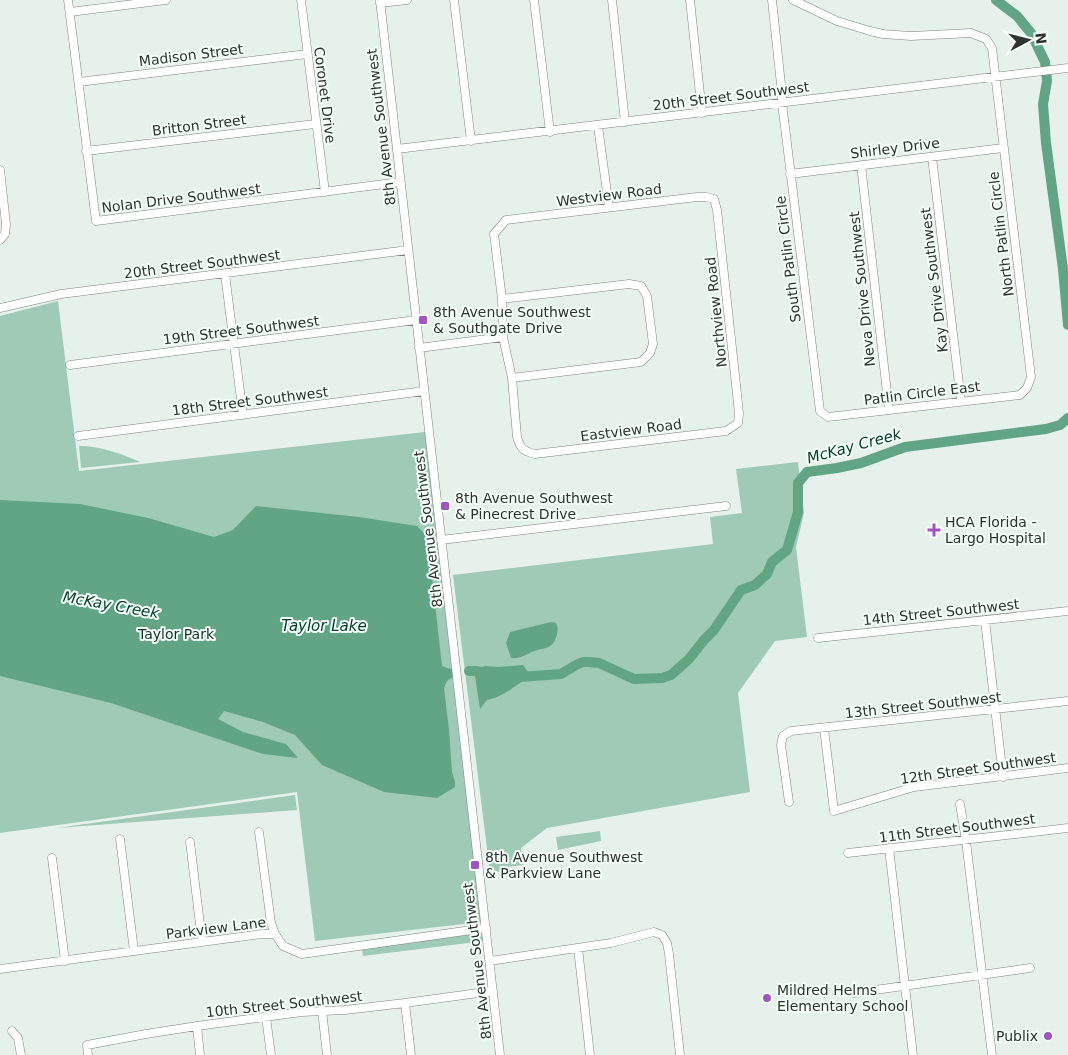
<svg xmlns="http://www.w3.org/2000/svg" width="1068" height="1055" font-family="'DejaVu Sans',sans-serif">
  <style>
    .green { fill: #9fcab5 }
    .water { fill: #62a486 }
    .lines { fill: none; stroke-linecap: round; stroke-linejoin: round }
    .river { stroke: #62a486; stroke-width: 10 }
    .minor-casing { stroke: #7b847f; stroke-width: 9 }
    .minor { stroke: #fff; stroke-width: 8 }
    .poi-dot { fill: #a254c5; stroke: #f4fef9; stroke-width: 2 }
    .labels { text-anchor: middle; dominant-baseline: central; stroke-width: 4; stroke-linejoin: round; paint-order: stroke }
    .street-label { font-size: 14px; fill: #2e3230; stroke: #f4fef9 }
    .poi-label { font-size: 14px; fill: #2e3230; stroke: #f4fef9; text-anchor: start }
    .park-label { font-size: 14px; fill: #103023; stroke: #f4fef9 }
    .water-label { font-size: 15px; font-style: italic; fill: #003b27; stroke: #f4fef9 }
  </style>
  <rect width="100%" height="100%" fill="#e7f1ec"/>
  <path class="green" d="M58 301 79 471 425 432 481 922 315 941 297 792 0 833V316Z
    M79 446C100 446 120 453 140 462L81 468Z
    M798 462 804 513 796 547 807 637 775 641 738 693 750 792 547 828 521 848 523 865 501 868V871L490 873 453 575 713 544 710 517 742 513 736 469Z
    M295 795 297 810 56 828Z
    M600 831 601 841 558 850 556 837Z
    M483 931 484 941 363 956 362 949Z"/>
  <path class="water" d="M0 500 80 504 148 518 214 537 233 530 256 506 359 517 417 526 425 534 430 559 442 666 453 670 454 676 447 681 444 688 449 730 452 772 455 782V787L437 798 384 792 322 765 295 735 263 722 224 711 218 719 243 732 286 744 298 758 263 754 111 703 0 676Z
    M551 622 556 623C558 627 558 629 557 634 553 652 543 646 530 653 523 656 519 659 511 658L506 643 510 632Z
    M523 665 531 676C517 684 502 698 487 700L480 709 475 676 484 666 498 667Z"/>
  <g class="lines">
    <path class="river" d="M996 0 1017 16 1031 33 1045 62 1047 81 1043 104 1046 143 1063 269 1068 325
      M469 671H476L492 674
      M519 677 561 674 576 665 583 662H589L599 663 634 679 662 678 671 675 689 659 704 640 714 630 741 590 755 585 767 574 772 562 787 550 798 512V483L807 472 837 468 861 463 905 447 1046 429 1060 425 1068 418"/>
    <g class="minor-casing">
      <path id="minor" d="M68 0 96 221 400 182
        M301 0 325 192
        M380 0 500 1055
        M454 0 471 141
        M534 0 550 132
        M612 0 625 122
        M690 0 702 113
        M772 0 782 94V103L820 411 828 417 1020 395 1027 388 1031 377 992 48 986 39 971 33 911 36 883 34 870 31 837 21 793 0
        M380 3 407 0
        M70 12 166 0
        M79 82 307 54
        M598 126 609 207
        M397 149 1068 68
        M86 151 315 124
        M932 157 961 401
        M861 165 889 410
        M0 170 6 224 5 234 0 240
        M790 174 1003 148
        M697 197H706L714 199 717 210 737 394 739 414 738 423 726 431 535 454C523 451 520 448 517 437L512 378 503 337 502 299 494 234 506 220Z
        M225 274 243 415
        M502 299 629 284 641 286 647 296 653 344 650 353 641 362 512 378
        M0 308 61 294 408 250
        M419 348 503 337
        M70 365 416 320
        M78 436 424 391
        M441 540 726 506
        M985 620 1003 777
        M818 638 1068 611
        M824 728 834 811 914 787 1068 768
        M789 802 781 745 783 736 791 731 1068 701
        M960 804 966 841 992 1055
        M259 832 271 923 275 934
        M120 839 134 951
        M190 842 202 941
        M889 848 913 1055
        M848 853 1068 828
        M52 858 65 961
        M578 948 590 1055
        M490 961 611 943 654 932 662 935 667 943 669 954 680 1055
        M0 969 262 934H275L283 946 302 954 486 928
        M854 993 1030 968
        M405 1003 411 1055
        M322 1010 327 1055
        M266 1017 271 1055
        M197 1026 200 1055
        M12 1031 18 1038 21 1055
        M88 1055 87 1045 146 1034 197 1026 302 1012 345 1010 405 1003 493 991"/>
    </g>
    <use href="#minor" class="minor"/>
  </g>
  <g class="poi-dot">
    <rect x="418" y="315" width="10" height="10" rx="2.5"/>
    <rect x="440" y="501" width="10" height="10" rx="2.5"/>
    <path d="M931.5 522.5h5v5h5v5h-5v5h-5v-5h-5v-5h5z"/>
    <rect x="470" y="860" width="10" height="10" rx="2.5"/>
    <circle cx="767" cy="998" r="5"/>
    <circle cx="1048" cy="1036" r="5"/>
  </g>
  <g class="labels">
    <g class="street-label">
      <text transform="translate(191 55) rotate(-7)">Madison Street</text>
      <text transform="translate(325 95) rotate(83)">Coronet Drive</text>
      <text transform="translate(731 96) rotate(-7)">20th Street Southwest</text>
      <text transform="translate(199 125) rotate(-7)">Britton Street</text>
      <text transform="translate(381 127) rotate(-97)">8th Avenue Southwest</text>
      <text transform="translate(895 148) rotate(-7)">Shirley Drive</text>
      <text transform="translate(609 195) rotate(-7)">Westview Road</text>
      <text transform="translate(181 198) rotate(-7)">Nolan Drive Southwest</text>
      <text transform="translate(1001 234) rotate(-97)">North Patlin Circle</text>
      <text transform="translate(788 259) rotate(-97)">South Patlin Circle</text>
      <text transform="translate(202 264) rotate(-7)">20th Street Southwest</text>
      <text transform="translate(934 280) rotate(-97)">Kay Drive Southwest</text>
      <text transform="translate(862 289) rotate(-96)">Neva Drive Southwest</text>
      <text transform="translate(716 312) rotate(-96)">Northview Road</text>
      <text transform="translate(241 330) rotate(-7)">19th Street Southwest</text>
      <text transform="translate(922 393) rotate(-7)">Patlin Circle East</text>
      <text transform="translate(250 401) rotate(-7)">18th Street Southwest</text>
      <text transform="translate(631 430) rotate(-7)">Eastview Road</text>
      <text transform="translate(428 529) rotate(-97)">8th Avenue Southwest</text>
      <text transform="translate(941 612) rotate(-6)">14th Street Southwest</text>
      <text transform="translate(923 705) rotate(-6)">13th Street Southwest</text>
      <text transform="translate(978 768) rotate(-8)">12th Street Southwest</text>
      <text transform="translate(957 828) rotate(-7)">11th Street Southwest</text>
      <text transform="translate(216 928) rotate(-7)">Parkview Lane</text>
      <text transform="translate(477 961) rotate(-97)">8th Avenue Southwest</text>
      <text transform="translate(284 1004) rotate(-6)">10th Street Southwest</text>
    </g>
    <g class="poi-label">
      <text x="433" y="312">8th Avenue Southwest<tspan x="433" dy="16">&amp; Southgate Drive</tspan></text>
      <text x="455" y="498">8th Avenue Southwest<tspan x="455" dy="16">&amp; Pinecrest Drive</tspan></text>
      <text x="945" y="522">HCA Florida -<tspan x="945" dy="16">Largo Hospital</tspan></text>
      <text x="485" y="857">8th Avenue Southwest<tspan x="485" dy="16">&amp; Parkview Lane</tspan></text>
      <text x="777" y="990">Mildred Helms<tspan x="777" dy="16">Elementary School</tspan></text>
      <text x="1038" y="1036" text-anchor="end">Publix</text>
    </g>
    <g class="park-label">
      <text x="176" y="634">Taylor Park</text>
    </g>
    <g class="water-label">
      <text transform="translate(854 446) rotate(-15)">McKay Creek</text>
      <text transform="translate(111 605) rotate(10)">McKay Creek</text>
      <text x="324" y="626">Taylor Lake</text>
    </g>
  </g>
  <g transform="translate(1028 40) rotate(83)" stroke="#f4fef9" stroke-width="4" paint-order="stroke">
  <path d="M0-4L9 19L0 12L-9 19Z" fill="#2e3230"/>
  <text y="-8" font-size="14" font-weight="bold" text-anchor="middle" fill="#2e3230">N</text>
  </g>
</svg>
